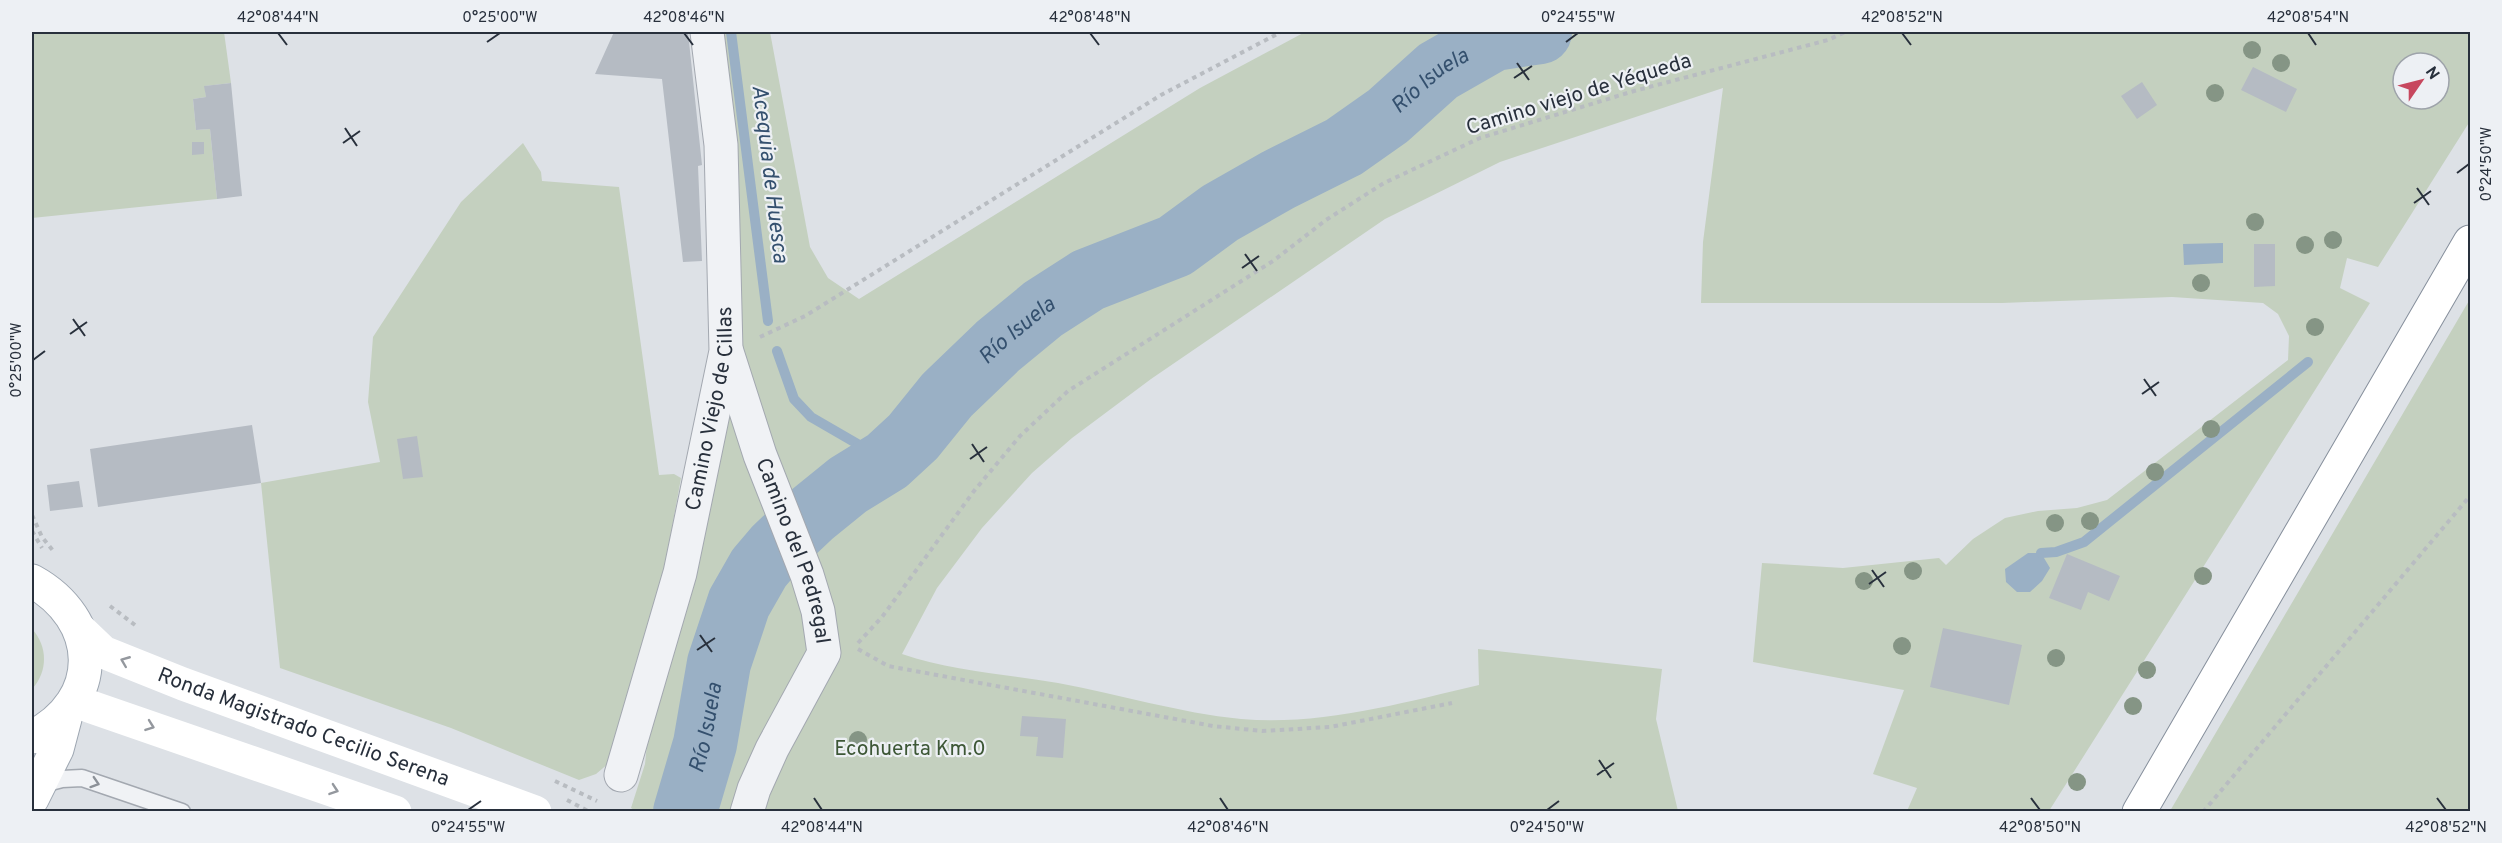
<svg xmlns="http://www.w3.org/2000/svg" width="2502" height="843" font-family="Overpass,sans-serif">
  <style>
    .green { fill: #c4d0bf; fill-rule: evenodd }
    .water { fill: #9ab0c5 }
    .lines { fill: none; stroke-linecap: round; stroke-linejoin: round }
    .stream { stroke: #9ab0c5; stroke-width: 10 }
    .river { stroke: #9ab0c5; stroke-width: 64 }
    .building { fill: #b5bbc3 }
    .service-casing { stroke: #a3a8b0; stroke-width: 19 }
    .minor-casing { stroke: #a3a8b0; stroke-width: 35 }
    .primary-casing { stroke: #9da6b1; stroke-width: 35 }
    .trunk-casing { stroke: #868f9c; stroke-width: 35 }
    .path { stroke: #b8bcc1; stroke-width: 4; stroke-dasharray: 4.5 4.5; stroke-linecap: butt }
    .service { stroke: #f0f2f5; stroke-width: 16 }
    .minor { stroke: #f0f2f5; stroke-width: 33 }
    .secondary { stroke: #fff; stroke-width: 33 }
    .primary { stroke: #fff; stroke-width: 33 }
    .trunk { stroke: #fff; stroke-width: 33 }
    .tree { fill: #859585 }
    .oneway { stroke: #94989e }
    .oneway2 { stroke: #8c9198 }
    .ticks { fill: none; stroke: #28303c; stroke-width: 2 }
    .labels { text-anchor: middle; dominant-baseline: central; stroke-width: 4.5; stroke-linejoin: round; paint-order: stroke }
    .street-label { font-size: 21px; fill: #28303c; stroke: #edf0f4 }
    .park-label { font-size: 21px; fill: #3d5736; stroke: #edf0f4 }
    .water-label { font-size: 22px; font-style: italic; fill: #34506e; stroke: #edf0f4 }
    .neatline { fill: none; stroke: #28303c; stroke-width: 2 }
    .ticks-label { font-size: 15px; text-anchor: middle; fill: #28303c }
  </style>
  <rect width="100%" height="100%" fill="#dde1e6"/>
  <path class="green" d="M32 32H224L231 83 205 86 206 97 193 99 196 130 210 129 217 199 32 218Z
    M719 32H770L810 247 828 278 859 299 1200 88 1305 32H2470V121L2378 267 2347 258 2340 288 2370 303 2049 811H1907L1917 788 1873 774 1904 690 1753 662 1762 563 1843 568 1939 558 1946 565 1973 539 2005 518 2038 511 2077 508 2107 500 2288 360 2289 336 2278 314 2263 303 2172 297 2002 303H1701L1703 242 1723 88 1500 162 1385 219 1151 379 1072 438 1032 473 982 528 937 588 902 654C952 671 1006 674 1058 683 1119 694 1179 713 1241 719 1320 726 1402 703 1479 685L1478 649 1662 669 1656 719 1678 811 637 812 631 808 645 764 649 724 711 505 742 324 739 242ZM2403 63H2439V99H2403Z
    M523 143 541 172 542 181 619 187 659 475 674 474 681 478 652 638 609 763 596 774 579 780 451 728 280 668 261 483 380 462 368 402 373 337 461 202Z
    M2470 299V811H2170Z
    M32 629C48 646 48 672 32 689Z"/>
  <path class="water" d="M2223 243V263L2184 265 2183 244Z
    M2028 553H2041L2050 568 2042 581 2030 592H2017L2006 582 2005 569Z"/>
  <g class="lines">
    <path class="stream" d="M731 32 768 321
      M777 351 794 399 811 417 887 461
      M2041 553 2056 552 2084 542 2308 362"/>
    <path class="river" id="s1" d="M685 812 705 744 719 663 739 603 759 568 776 548 811 515 848 485 887 461 913 437 947 395 998 346 1043 309 1088 280 1175 246 1220 213 1278 180 1344 147 1388 116 1438 71 1494 39 1540 32"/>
  </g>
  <path class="building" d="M614 32H688L702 165 698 166 702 261 683 262 662 79 595 74Z
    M2253 67 2297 89 2286 112 2241 90Z
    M2142 82 2157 105 2137 119 2121 96Z
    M231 83 242 196 217 199 210 129 196 130 193 99 206 97 204 86Z
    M192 142H204V154L192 155Z
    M2254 244H2275V286L2254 287Z
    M252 425 261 483 98 507 90 449Z
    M417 436 423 477 403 479 397 439Z
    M79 481 83 507 50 511 47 485Z
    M2067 554 2120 576 2109 601 2088 592 2081 610 2049 598Z
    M1943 628 2022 645 2009 705 1930 687Z
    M1022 716 1066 719 1063 758 1036 756 1038 737 1020 736Z"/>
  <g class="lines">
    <g class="service-casing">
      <path id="service" d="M39 785 62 779 82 778 182 812"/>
    </g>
    <g class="minor-casing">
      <g id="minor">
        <path id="s2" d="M727 352 760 455 807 575 818 611 824 653 772 749 754 789 747 812"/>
        <path id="s3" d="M621 775 680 573 726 351 721 145 707 32"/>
      </g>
    </g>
    <g class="primary-casing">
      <path id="primary" d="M32 581C101 619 105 700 32 737
        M32 799 57 749 67 711"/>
    </g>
    <g class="trunk-casing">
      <path id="trunk" d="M2139 812 2470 242"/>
    </g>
    <path class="path" d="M760 337 805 316 1161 95 1281 32
      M32 515 42 537 55 553
      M32 531 42 548
      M110 606 135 625
      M858 643 882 617 974 491 1020 436 1068 391 1273 261 1326 220 1384 183 1480 138 1634 91 1828 40 1845 32
      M858 649 888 666 1213 726 1262 731 1330 727 1452 703
      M555 781 597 801
      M567 800 590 812
      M2203 812 2470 496"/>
    <use href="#service" class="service"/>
    <use href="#minor" class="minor"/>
    <g class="secondary">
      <path id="s4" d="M80 630 103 652 183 684 535 812"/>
      <path d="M74 701 395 812"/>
    </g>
    <use href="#primary" class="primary"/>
    <use href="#trunk" class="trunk"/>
  </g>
  <g class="tree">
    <circle cx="2252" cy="50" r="9"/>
    <circle cx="2281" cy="63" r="9"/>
    <circle cx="2215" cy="93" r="9"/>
    <circle cx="2255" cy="222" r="9"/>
    <circle cx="2333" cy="240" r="9"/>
    <circle cx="2305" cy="245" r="9"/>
    <circle cx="2201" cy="283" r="9"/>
    <circle cx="2315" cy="327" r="9"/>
    <circle cx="2211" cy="429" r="9"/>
    <circle cx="2155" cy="472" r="9"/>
    <circle cx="2090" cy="521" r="9"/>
    <circle cx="2055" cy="523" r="9"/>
    <circle cx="1913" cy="571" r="9"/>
    <circle cx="2203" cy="576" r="9"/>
    <circle cx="1864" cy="581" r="9"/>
    <circle cx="1902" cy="646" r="9"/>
    <circle cx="2056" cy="658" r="9"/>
    <circle cx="2147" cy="670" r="9"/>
    <circle cx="2133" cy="706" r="9"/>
    <circle cx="858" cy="740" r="9"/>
    <circle cx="2077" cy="782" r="9"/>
  </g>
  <defs><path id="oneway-chevron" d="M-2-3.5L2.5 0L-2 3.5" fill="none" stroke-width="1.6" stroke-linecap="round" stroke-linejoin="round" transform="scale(1.5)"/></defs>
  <g class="oneway">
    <use href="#oneway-chevron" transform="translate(125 661) rotate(-158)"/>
    <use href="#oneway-chevron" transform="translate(150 726) rotate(20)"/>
    <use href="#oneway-chevron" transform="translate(334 790) rotate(19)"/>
  </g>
  <use class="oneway2" href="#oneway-chevron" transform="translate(95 783) rotate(18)"/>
  <path class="ticks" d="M278 33 287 45M684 33 693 45M1090 33 1099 45M1902 33 1911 45M2308 33 2316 45M487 42 500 33M1566 42 1578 33M1517 63 1529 80M1514 78 1532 66M345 128 357 146M343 143 360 131M2457 173 2469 164M2417 188 2429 205M2414 203 2431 191M1245 254 1257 271M1242 268 1259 256M73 319 85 336M70 334 87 322M33 360 45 351M2144 379 2156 396M2142 394 2159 382M972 444 984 462M970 459 987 447M1872 570 1884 587M1869 584 1886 572M700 635 712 652M697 650 715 638M1599 760 1611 778M1597 775 1614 763M814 798 822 810M1220 798 1228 810M2031 798 2040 810M2437 798 2446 810M468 810 481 801M1547 810 1559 801"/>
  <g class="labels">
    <g class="street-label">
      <text transform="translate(1579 95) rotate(-17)">Camino viejo de Yéqueda</text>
      <text stroke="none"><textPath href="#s3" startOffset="378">Camino Viejo de Cillas</textPath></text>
      <text stroke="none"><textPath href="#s2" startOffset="210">Camino del Pedregal</textPath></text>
      <text stroke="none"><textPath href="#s4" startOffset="246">Ronda Magistrado Cecilio Serena</textPath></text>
    </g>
    <g class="park-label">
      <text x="910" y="749">Ecohuerta Km.0</text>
    </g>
    <g class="water-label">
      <text stroke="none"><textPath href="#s1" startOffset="1095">Río Isuela</textPath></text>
      <text transform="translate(769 174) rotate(83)">Acequia de Huesca</text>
      <text stroke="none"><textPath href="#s1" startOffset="609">Río Isuela</textPath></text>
      <text stroke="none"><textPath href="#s1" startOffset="87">Río Isuela</textPath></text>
    </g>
  </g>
  <rect width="2502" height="843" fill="none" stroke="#edf0f4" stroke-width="66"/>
  <g transform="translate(2421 81) rotate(55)"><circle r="28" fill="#edf0f4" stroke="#9ea3aa" stroke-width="1.5"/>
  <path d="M0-4.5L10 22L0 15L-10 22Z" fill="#c7475e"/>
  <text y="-9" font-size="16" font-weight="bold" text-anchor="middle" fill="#28303c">N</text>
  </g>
  <rect x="33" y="33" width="2436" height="777" class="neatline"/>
  <g class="ticks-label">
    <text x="278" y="22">42°08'44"N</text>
    <text x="500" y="22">0°25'00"W</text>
    <text x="684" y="22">42°08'46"N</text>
    <text x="1090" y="22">42°08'48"N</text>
    <text x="1578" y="22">0°24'55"W</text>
    <text x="1902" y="22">42°08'52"N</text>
    <text x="2308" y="22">42°08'54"N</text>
    <text transform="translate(2486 164) rotate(-90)" y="5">0°24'50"W</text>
    <text transform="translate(16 360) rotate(-90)" y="5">0°25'00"W</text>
    <text x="468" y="832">0°24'55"W</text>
    <text x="822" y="832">42°08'44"N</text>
    <text x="1228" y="832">42°08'46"N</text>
    <text x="1547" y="832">0°24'50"W</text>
    <text x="2040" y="832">42°08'50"N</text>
    <text x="2446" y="832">42°08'52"N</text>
  </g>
</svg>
